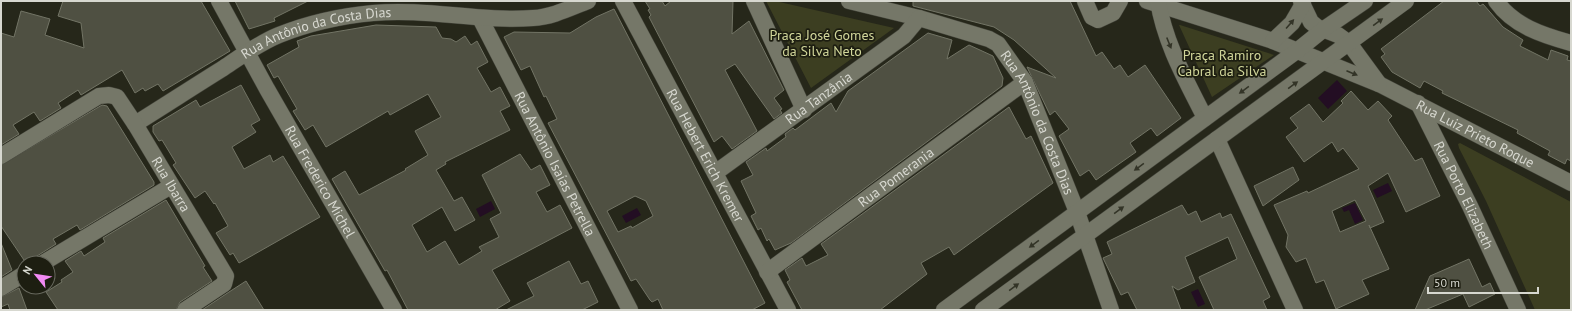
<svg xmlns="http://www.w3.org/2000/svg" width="1572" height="311" font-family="'PT Sans',sans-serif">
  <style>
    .green { fill: #3c3e21 }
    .water { fill: #230e23 }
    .building { fill: #4f5042; stroke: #727465; fill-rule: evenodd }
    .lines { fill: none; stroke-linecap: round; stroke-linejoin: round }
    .minor-casing { stroke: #43443a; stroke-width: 17 }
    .minor { stroke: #757768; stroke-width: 16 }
    .oneway { fill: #333427 }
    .labels { text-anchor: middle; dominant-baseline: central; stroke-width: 3.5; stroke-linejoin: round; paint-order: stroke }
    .park-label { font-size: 14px; fill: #d1d69a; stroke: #1d1e11 }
    .street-label { font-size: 14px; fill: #d7d8d0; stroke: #1d1e11 }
  </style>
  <rect width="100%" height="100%" fill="#26271a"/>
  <path class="green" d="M766 1H775L894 28 811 88Z
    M1179 25H1180L1274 55 1212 97Z
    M1460 143 1571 202V310H1535L1486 201 1459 148 1458 144Z"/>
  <path class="water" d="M1337 80 1347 91 1328 109 1318 98Z
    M1388 183 1392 191 1377 198 1373 190Z
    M491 201 495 209 480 217 476 209Z
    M1355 203 1363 220 1355 224 1349 210 1344 212 1342 208Z
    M637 208 641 215 626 223 622 216Z
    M1198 289 1205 304 1198 307 1191 292Z"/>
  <path class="building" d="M63 1H201L230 51 163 91 158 84 145 91 143 88 135 93 122 70 81 95 78 90 58 103 61 108 40 121 34 112 13 125 19 134 1 145V33L14 37 21 11 50 19 45 35 84 48 81 23 58 16Z
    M235 1H308L274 18 275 21 249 29Z
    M645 1H662L665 6 671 1H733L732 34 749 21 784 90 774 98 782 109 780 110 782 113 774 119 735 64 725 70 757 131 732 149 722 136 714 142 649 17 651 15 648 10 650 9Z
    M913 1H1070L1096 56 1102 52 1114 69 1120 65 1128 77 1145 65 1181 118 1157 136 1151 128 1130 143 1136 152 1096 180 1089 170 1080 176 1059 136 1069 129 1055 111 1050 115 1027 67 1056 78 1014 40 994 27 913 6Z
    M1444 1H1476L1480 6 1483 4 1503 27 1523 40 1520 46 1548 60 1551 50 1568 56 1567 60 1571 61V161L1567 159 1565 164 1548 155 1550 151 1517 133 1518 130 1442 93 1443 91 1424 81 1420 88 1392 72 1381 57 1385 54 1381 49Z
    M614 9 765 303 752 310H663L658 299 652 302 650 300 636 279 631 281 548 123 557 119 546 96 544 97 530 66 521 70 504 37 514 32 570 33 596 17ZM635 196 646 201 653 216 632 228 631 226 618 232 607 211Z
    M376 25 436 27 442 38 451 39 456 42 465 36 471 45 477 41 488 62 477 68 491 92 500 87 510 106 500 111 510 130 445 162 446 164 436 170 454 201 462 197 475 220 455 231 442 207 412 225 427 252 445 241 459 265 482 251 479 247 499 237 490 219 501 213 482 175 520 154 531 170 540 165 550 185 536 192 547 212 560 205 572 228 492 270 510 301 495 310H408L387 270 385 271 332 179 345 171 359 195 406 170 405 169 428 155 415 131 441 117 428 94 390 115 388 111 326 147 313 125 305 130 293 111 297 109 278 76 274 78 267 65 299 47 297 41 311 36Z
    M928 33 952 40 947 59 969 45 993 56 1003 78 1002 86 791 243 775 250 769 239 767 241 761 228 758 230 751 216 756 213 741 181 753 175 746 162 766 148 767 151 786 137 785 134 793 128 795 130 831 103 836 112 848 91Z
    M241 85 260 120 251 125 256 132 232 147 244 169 270 155 273 162 283 156 320 217 239 263 233 253 230 255 216 233 228 226 215 203 214 204 205 191 195 198 173 165 176 163 162 140 159 141 153 132V126L196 100 200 107Z
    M1351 91 1368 110 1378 101 1392 116 1388 120 1415 161 1422 158 1440 196 1406 212 1388 173 1368 186 1384 222 1370 228 1369 225 1389 269 1362 280 1369 294 1336 309 1324 280 1316 283 1306 258 1296 262 1286 247 1288 235 1274 205 1307 191 1308 193 1359 169 1343 148 1338 152 1332 142 1304 162 1286 137 1298 128 1290 118 1309 104 1323 122 1343 103 1341 101ZM1355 200 1366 221 1340 232 1332 211Z
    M102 105 107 106 154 182V185L80 230 77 225 53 239 56 244 26 263 1 226V165Z
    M1009 107 1026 139 1031 136 1053 183 954 255 949 247 921 263 927 274 880 310H802L787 282 790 280 785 270 802 258 806 266 828 255 821 244Z
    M1293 167 1299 180 1263 206 1254 186Z
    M166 200 205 266 203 267 212 281 180 302 176 310H58L46 292 62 282 61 280 73 272 65 261 81 251 84 256 105 242 103 238Z
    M1182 205 1188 215 1196 211 1201 222 1220 213 1222 218 1231 214 1270 297 1263 301 1267 310H1214L1199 277 1237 259 1228 237 1185 257 1195 282 1178 290 1172 286 1181 310H1137L1128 292 1121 295 1103 258 1112 254 1107 242Z
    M1 243 12 270 1 277Z
    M1469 259 1482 287 1490 283 1495 294 1469 307 1463 294 1425 310H1415L1430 276Z
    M569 261 581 284 588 281 598 302 582 310H506L534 296 527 283Z
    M246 281 264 310H202L229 292Z
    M19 288 27 310H10L8 304 1 307V297Z"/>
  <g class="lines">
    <g class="minor-casing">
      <g id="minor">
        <path id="s1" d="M219 1 267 89 394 310"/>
        <path id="s2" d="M623 1 788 310"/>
        <path d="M754 1 804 110"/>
        <path id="s3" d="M849 1 919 18 989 39 998 44 1025 82 1077 212 1111 310"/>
        <path d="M1085 1 1092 17 1098 20 1113 13 1120 1"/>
        <path id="s4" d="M1147 1 1273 41 1379 84 1571 183"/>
        <path d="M1158 1C1165 44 1186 80 1205 118"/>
        <path d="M1301 1 1311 22 1317 27 1338 35 1349 43 1379 84"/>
        <path d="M1496 1C1514 26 1542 35 1571 43"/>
        <path id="s5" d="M480 18 630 310"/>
        <path d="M1273 41 1292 23 1303 4"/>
        <path id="s6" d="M1418 103 1470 206 1518 310"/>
        <path id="s7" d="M135 124C164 106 193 87 222 69 240 57 259 43 279 35 309 23 341 16 373 13 426 8 480 22 533 18 552 17 570 8 588 1"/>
        <path d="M1217 139 1295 310"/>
        <path id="s8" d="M1 156 99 96 109 95 117 97 135 124 226 276 224 284 185 310"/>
        <path id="s9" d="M715 173 904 36 919 18"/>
        <path d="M43 263 171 186"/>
        <path id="s10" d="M767 272 1025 82"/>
        <path d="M1 288 24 274"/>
        <path d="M944 310 1298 50 1324 29 1365 1"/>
        <path d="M983 310 1406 1"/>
      </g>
    </g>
    <use href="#minor" class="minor"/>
  </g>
  <defs><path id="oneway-solid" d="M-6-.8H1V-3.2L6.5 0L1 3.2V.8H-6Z"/></defs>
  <g class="oneway">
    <use href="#oneway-solid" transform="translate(1378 22) rotate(-36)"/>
    <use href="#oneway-solid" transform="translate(1290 24) rotate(-49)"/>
    <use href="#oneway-solid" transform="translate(1169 43) rotate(68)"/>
    <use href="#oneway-solid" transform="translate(1352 73) rotate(23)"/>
    <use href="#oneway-solid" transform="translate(1293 85) rotate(-36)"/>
    <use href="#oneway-solid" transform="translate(1244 90) rotate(144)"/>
    <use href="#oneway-solid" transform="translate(1139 167) rotate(144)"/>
    <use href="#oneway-solid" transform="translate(1119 210) rotate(-36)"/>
    <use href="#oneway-solid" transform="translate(1034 244) rotate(144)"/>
    <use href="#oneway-solid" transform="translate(1014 287) rotate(-36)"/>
  </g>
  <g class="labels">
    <g class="park-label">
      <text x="822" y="35">Praça José Gomes<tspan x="822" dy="16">da Silva Neto</tspan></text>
      <text x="1222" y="55">Praça Ramiro<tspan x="1222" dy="16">Cabral da Silva</tspan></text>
    </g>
    <g class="street-label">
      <text stroke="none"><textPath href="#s7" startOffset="206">Rua Antônio da Costa Dias</textPath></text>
      <text stroke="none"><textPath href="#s9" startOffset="128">Rua Tanzânia</textPath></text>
      <text stroke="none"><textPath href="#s3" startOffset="244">Rua Antônio da Costa Dias</textPath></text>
      <text stroke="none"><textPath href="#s4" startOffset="355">Rua Luiz Prieto Roque</textPath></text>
      <text stroke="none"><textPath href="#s2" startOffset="175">Rua Hebert Erich Kremer</textPath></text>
      <text stroke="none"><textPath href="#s5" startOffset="164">Rua Antônio Isaías Petrella</textPath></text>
      <text stroke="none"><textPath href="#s10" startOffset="160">Rua Pomerania</textPath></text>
      <text stroke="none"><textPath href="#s1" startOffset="207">Rua Frederico Michel</textPath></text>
      <text stroke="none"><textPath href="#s8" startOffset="236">Rua Ibarra</textPath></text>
      <text stroke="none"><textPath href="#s6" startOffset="103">Rua Porto Elizabeth</textPath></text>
    </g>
  </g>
  <rect width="1572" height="311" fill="none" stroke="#d7d8d0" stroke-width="4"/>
  <g transform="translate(36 275) rotate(300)"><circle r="19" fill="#1d1e11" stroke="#67685d"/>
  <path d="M0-3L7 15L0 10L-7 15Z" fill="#f28af3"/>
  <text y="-6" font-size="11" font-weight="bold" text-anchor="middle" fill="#d7d8d0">N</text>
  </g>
  <path d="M1428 287v6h110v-6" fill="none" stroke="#d7d8d0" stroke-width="2"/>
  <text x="1434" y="287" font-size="12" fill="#d7d8d0" stroke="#1d1e11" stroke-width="3" paint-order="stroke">50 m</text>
</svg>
